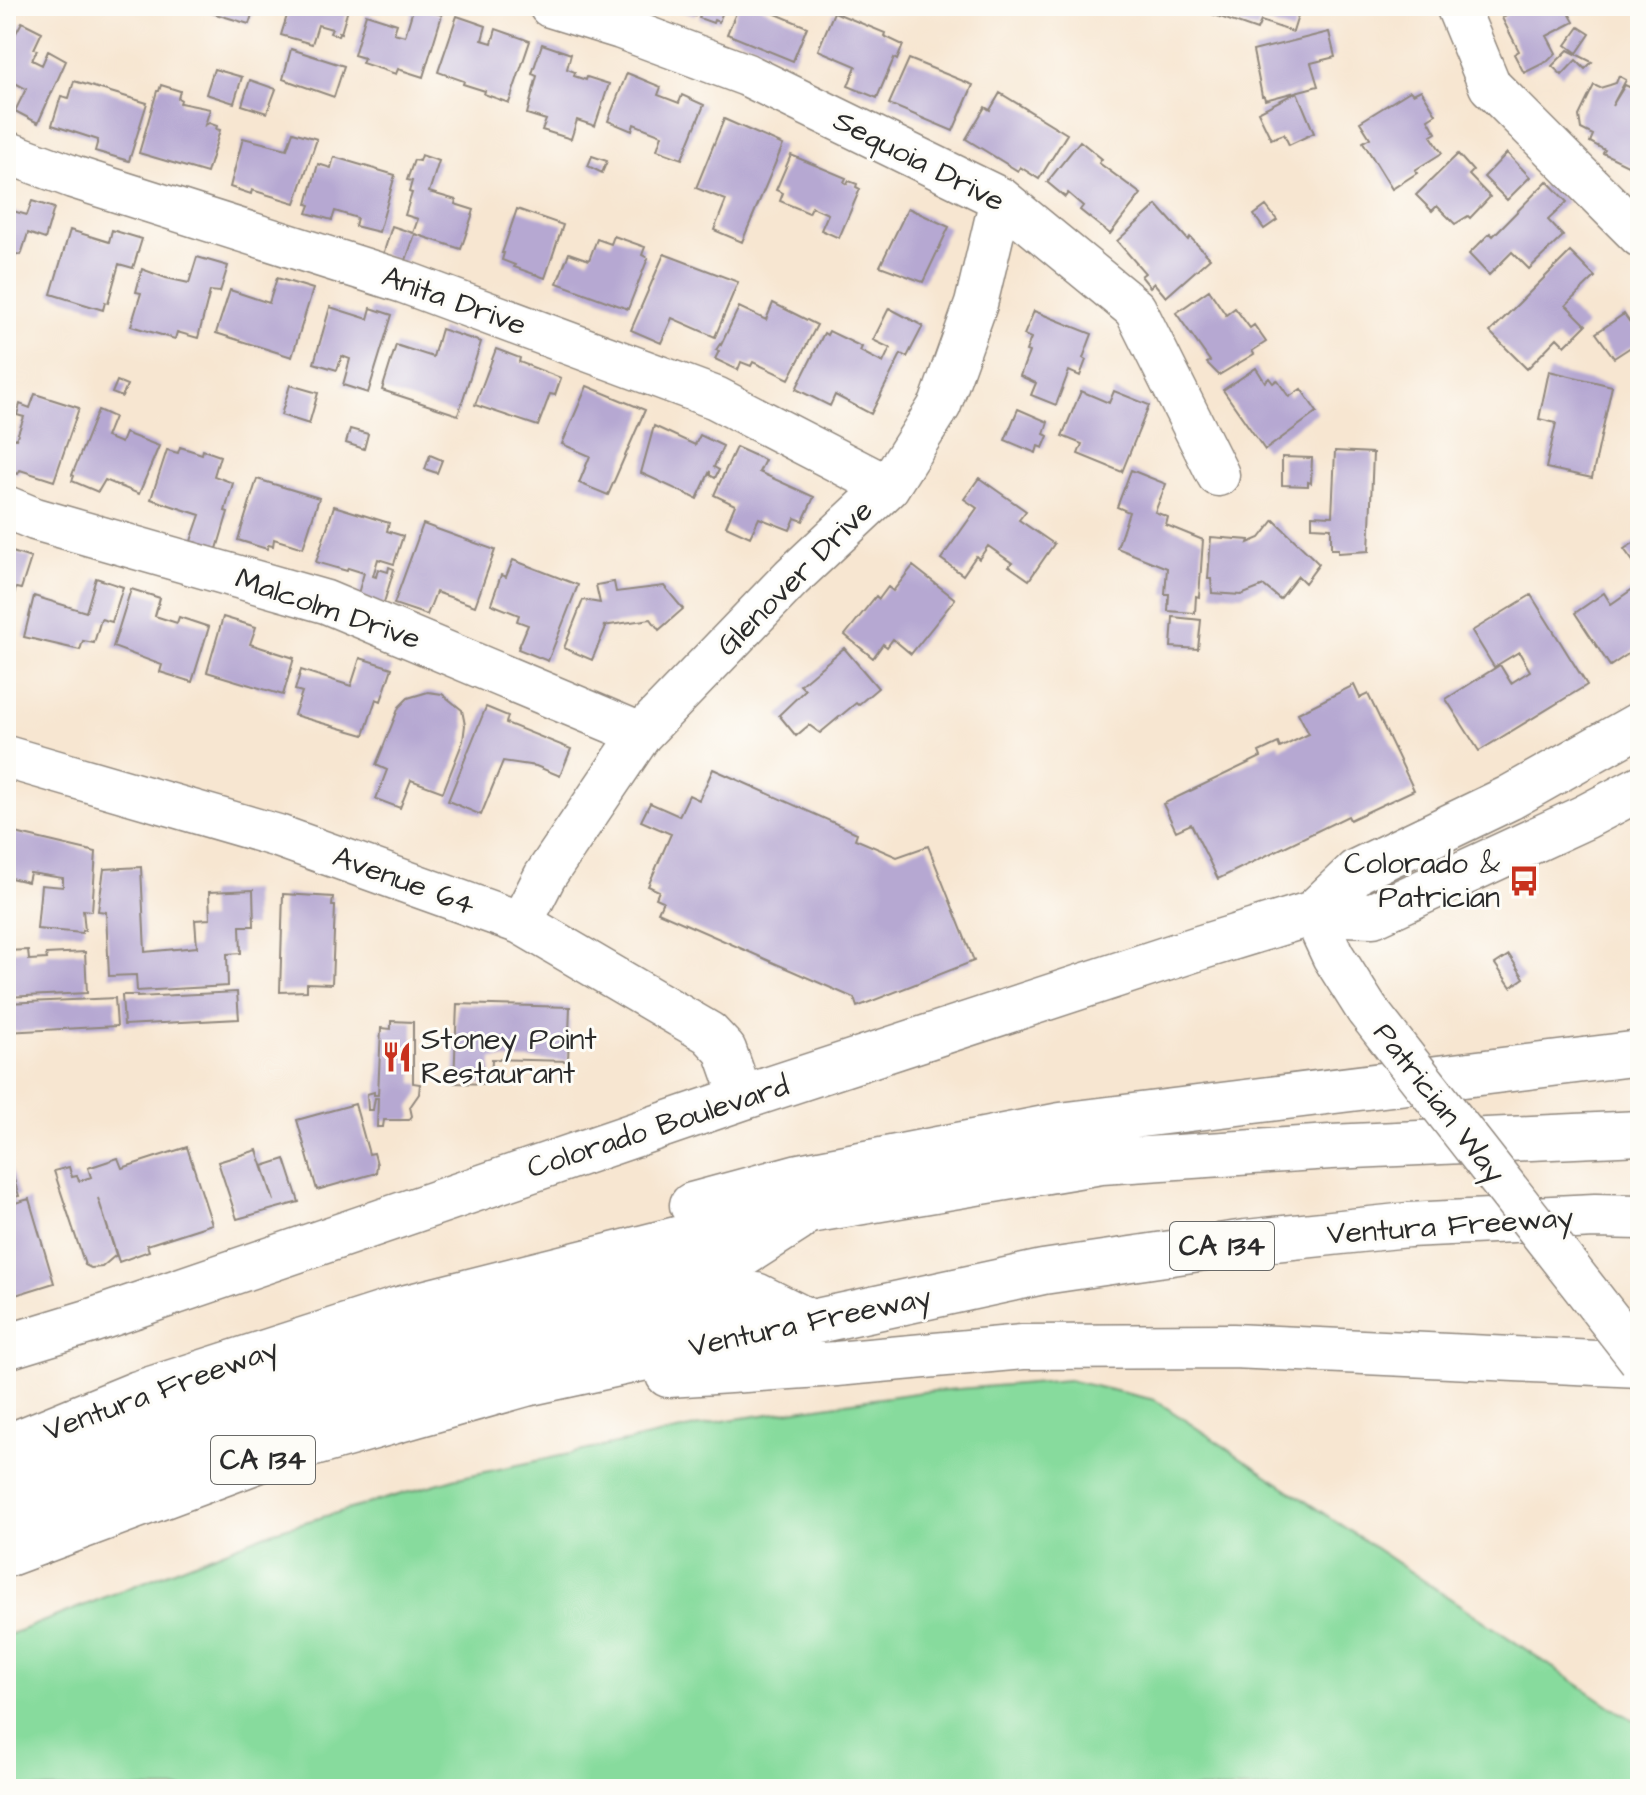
<svg xmlns="http://www.w3.org/2000/svg" width="1646" height="1795" font-family="'Architects Daughter',sans-serif">
  <style>
    .green { fill: #87db9d; stroke: #598364; stroke-width: 2 }
    .building { fill: #b6a8d2 }
    .lines { fill: none; stroke-linecap: round; stroke-linejoin: round }
    .minor-casing { stroke: #91887e; stroke-width: 45 }
    .major-casing { stroke: #91887e; stroke-width: 47 }
    .highway-casing { stroke: #91887e; stroke-width: 47 }
    .minor { stroke: #fff; stroke-width: 42 }
    .major { stroke: #fff; stroke-width: 44 }
    .highway { stroke: #fff; stroke-width: 44 }
    .minor-bridge-casing { stroke: #91887e; stroke-width: 45; stroke-linecap: butt }
    .minor-bridge { stroke: #fff; stroke-width: 42 }
    .labels { text-anchor: middle; dominant-baseline: central; stroke-width: 6; stroke-linejoin: round; paint-order: stroke }
    .shield { fill: #fdfcf7; stroke: #6a6a68; stroke-width: 2 }
    .shield-label { font-size: 28px; font-weight: bold; fill: #2b2b2b }
    .street-label { font-size: 30px; fill: #2b2b2b; stroke: #fdfcf7 }
    .poi-label { font-size: 30px; fill: #2b2b2b; stroke: #fdfcf7; text-anchor: end }
  </style>
  <rect width="100%" height="100%" fill="#fdfcf7"/>
  <filter id="ink" filterUnits="userSpaceOnUse"><feTurbulence type="fractalNoise" baseFrequency=".0125" numOctaves="2"/><feDisplacementMap in="SourceGraphic" scale="16" xChannelSelector="R" yChannelSelector="G"/><feConvolveMatrix kernelMatrix="1 2 1 2 8 2 1 2 1" color-interpolation-filters="sRGB"/></filter>
  <filter id="wash" filterUnits="userSpaceOnUse"><feTurbulence type="fractalNoise" baseFrequency=".006" numOctaves="4" result="noise"/><feDisplacementMap in="SourceGraphic" scale="32" xChannelSelector="R" yChannelSelector="G"/><feGaussianBlur stdDeviation="1.8" result="paint"/><feColorMatrix in="noise" values="0 0 0 0 0 0 0 0 0 0 0 0 0 0 0 0 0 1.4 0 .05"/><feComposite in="paint" operator="in"/></filter>
  <g filter="url(#wash)">
    <rect width="100%" height="100%" fill="#f7e6d1"/>
    <path class="green" d="M1068 1380 1155 1400 1619 1712 1640 1723V1789H6V1636L274 1531 457 1478 728 1420 922 1392Z"/>
    <g id="blocks">
      <path class="building" d="M211 6H265L264 11 254 9 249 24 209 12Z
        M290 6H349L341 33 339 32 338 36 330 33 332 29 318 25 312 44 281 35Z
        M414 6 442 15 423 77 398 69 396 74 362 63 364 58 354 55 366 14 397 24 394 33 405 36Z
        M677 6H697V10L695 16 675 10Z
        M699 6H725L719 22 714 20 713 23 699 18 702 11 697 10Z
        M739 6H757L807 27 793 61 727 34Z
        M1198 6H1301L1293 32 1261 21 1257 30 1197 9Z
        M1501 6H1565L1574 22 1547 36 1556 53 1548 61 1524 73 1514 54 1519 51 1502 18 1506 16Z
        M834 12 885 33 884 36 903 45 897 60 894 58 877 98 848 86 856 66 818 50Z
        M457 16 486 26 482 40 492 43 496 29 530 41 509 103 484 94 485 91 463 84 464 81 438 72Z
        M22 22 42 32 34 49 37 50 32 60 42 65 48 51 66 61 38 123 15 111 26 89 6 78V40L11 42Z
        M1579 27 1590 34 1577 53 1566 45Z
        M1329 32 1335 57 1311 63 1318 86 1265 100 1264 96H1262L1253 51Z
        M542 44 571 54 567 69 575 72 574 76 586 80 587 77 609 84 595 126 577 120 571 139 542 130 546 120 527 114 537 76 532 74Z
        M291 49 344 66 334 97 283 79Z
        M1568 50 1592 62 1585 69 1576 60 1562 75 1552 66Z
        M909 59 973 85 953 131 889 104Z
        M214 69 242 77 234 103 206 94Z
        M627 73 661 87 658 95 679 103 682 95 704 105 682 159 657 150 662 135 634 124 632 131 608 121Z
        M1619 76 1626 80 1612 106 1625 85 1640 92V171L1603 153 1605 150 1590 142 1593 135 1581 129 1579 116 1594 85 1600 88 1610 85 1616 83Z
        M250 80 276 89 267 113 242 105Z
        M74 81 147 103 129 161 95 151 98 140 52 125 61 96 69 98Z
        M161 85 180 91 178 98 181 100 180 103 210 109 205 125 209 123 217 126 216 129 220 130 207 173 139 153 157 91H159Z
        M1421 90 1436 114 1428 119 1436 133 1431 136 1442 153 1415 170 1417 173 1392 189 1363 142 1370 138 1360 122 1410 91 1413 94Z
        M1297 92 1314 133 1289 145 1284 134 1271 139 1258 112Z
        M1000 93 1067 134 1039 179 1020 167 1018 171 966 139 985 107 990 110Z
        M724 119 783 145 742 242 714 230 726 200 696 188Z
        M293 132 317 139 295 203 252 190 251 194 230 187 243 138 287 149Z
        M1080 141 1102 159 1099 163 1141 194 1110 234 1080 210 1083 206 1068 193 1065 197 1047 182Z
        M1507 153 1530 177 1507 200 1484 177Z
        M1458 154 1473 171 1469 175 1490 197 1470 218 1468 216 1455 224 1437 206 1432 211 1416 195Z
        M421 155 439 161 429 192 456 200 455 204 474 210 461 249 415 234 405 263 383 255 392 226 413 233 418 219 405 215 412 193 409 192 412 181 407 180 414 160 419 161Z
        M791 155 846 178 844 182 847 184 849 181 857 184 856 187 860 189 839 238 821 230 828 214 812 207 809 213 780 201 783 193 776 190Z
        M592 156 607 161 602 173 588 166Z
        M334 157 395 175 379 232 355 226 357 218 335 211 332 220 307 213 310 205 307 204 318 164 331 168Z
        M1547 181 1567 202 1548 220 1563 236 1529 269 1512 252 1489 275 1469 254 1490 233 1493 236Z
        M32 201 54 208 45 239 28 233 21 255 16 254 10 272 6 271V209L27 215Z
        M1157 205 1188 240 1190 237 1210 258 1166 297 1154 283 1150 287 1141 276 1145 273 1117 241Z
        M1266 206 1277 220 1264 229 1254 215Z
        M908 208 949 227 923 282 880 266Z
        M517 209 563 225 545 278 514 267 515 265 502 260 504 253H502Z
        M70 230 109 242 112 230 142 239 133 268 119 264 108 303 105 302 103 310 51 294Z
        M614 236 645 247 642 255 648 258 628 309 557 283 569 253 589 260 597 239 611 244Z
        M1570 252 1595 277 1566 305 1586 325 1565 346 1557 338 1527 369 1490 332Z
        M664 254 738 282 715 337 672 318 661 343 631 330Z
        M197 257 228 266 220 292 210 291 198 338 177 332 175 339 131 326 141 293 136 292 142 269 166 278 189 283Z
        M277 278 313 289 292 357 216 333 230 290 269 303Z
        M1209 290 1226 315 1235 308 1250 328 1254 325 1266 342 1252 351 1254 354 1219 375 1207 363 1210 361 1176 313Z
        M773 303 817 325 789 379 753 362 751 366 741 362 738 370 715 359 719 351 716 350 720 344 721 345 739 307 766 320Z
        M330 307 368 319 371 308 392 315 368 393 343 385 350 359 342 356 337 370 314 363Z
        M889 308 923 326 907 357 901 354 871 414 835 395 830 406 796 389 824 333 827 335 829 331 862 347 860 351 883 363 890 348 873 340Z
        M1034 311 1092 334 1083 358 1086 360 1080 376 1069 371 1056 405 1031 395 1036 383 1020 376 1029 352 1026 351 1031 338 1024 335Z
        M1624 314 1640 337V341L1614 358 1596 333Z
        M441 329 481 342 458 415 382 390 396 345 433 357Z
        M496 349 520 358 519 362 561 378 555 395 550 394 538 426 475 405Z
        M1256 368 1265 382 1269 378 1273 383 1277 380 1289 397 1301 389 1317 412 1265 450 1223 390Z
        M1549 371 1612 386 1592 478 1546 468 1556 423 1539 419Z
        M117 381 127 385 122 397 112 393Z
        M290 385 318 393 309 424 281 415Z
        M587 386 645 410 608 495 579 483 590 456 562 444Z
        M1081 391 1109 403 1114 391 1149 405 1122 472 1078 454 1082 444 1062 436Z
        M35 394 79 408 54 481 20 470 18 474 6 470V436L16 439 24 417 17 415 20 404 30 408Z
        M1018 409 1048 422 1044 434 1048 436 1043 448 1038 446 1036 453 1005 440Z
        M98 410 114 417 106 437 121 443 125 433 159 446 139 494 105 480 98 492 72 481 74 476 72 475Z
        M654 426 695 445 700 435 723 446 714 467 719 470 715 478 710 475V471L697 499 641 473Z
        M350 429 368 434 364 449 346 443Z
        M180 447 202 454 203 450 220 456 214 476 233 483 225 511 228 512 217 549 191 541 200 515 151 499 167 450 178 453Z
        M736 447 765 460 759 472 814 497 803 521 795 518 790 530 759 518 750 537 726 526 735 505 714 495Z
        M1335 451 1373 453 1369 551 1338 553V549H1331V528L1312 527V515L1332 516Z
        M430 455 442 460 437 473 425 469Z
        M1282 457 1312 458 1311 483 1308 482V486L1282 485Z
        M1131 470 1166 484 1155 512 1168 517 1166 525 1203 540 1199 597 1196 596 1195 613 1168 611 1169 594H1165L1167 568 1117 548 1129 512 1117 507Z
        M979 478 1026 511 1019 520 1054 544 1029 580 1009 566 1012 563 988 546 979 559 976 556 963 575 941 559 977 508 964 499Z
        M257 479 319 498 303 548 274 539 273 546 268 545 267 549 238 540Z
        M334 506 389 523 387 531 403 536 394 564 378 559 373 576 376 577 378 569 388 572 389 567 394 569 383 606 357 597 364 573 348 568 347 571 316 562Z
        M1274 520 1319 564 1305 583 1298 576 1280 599 1264 586 1241 595 1212 593 1211 579H1208L1211 537 1249 540 1248 543 1260 538Z
        M423 524 495 550 475 606 436 592 427 615 394 604Z
        M1640 539V571L1624 549Z
        M6 550 31 558 21 589 16 588 7 617Z
        M513 560 578 585 548 661 518 649 528 625 517 621 519 615 491 604 501 575 506 577Z
        M913 566 955 599 911 654 893 639 887 647 883 644 873 658 845 635 876 596 879 599 888 587 893 591Z
        M96 578 123 587 112 622 101 619 94 643 83 641 80 650 24 637 34 596 86 612Z
        M614 582 616 592 664 586 683 609 659 630 651 619 603 626 606 627 592 660 564 648 583 600 600 603 596 585Z
        M1640 584V646L1610 666 1575 613 1604 593 1611 604Z
        M131 589 160 598 155 616 177 623 179 617 209 627 192 682 160 672 162 665 113 647Z
        M1531 595 1587 685 1479 751 1446 699 1500 665 1511 683 1530 671 1519 652 1494 667 1472 631Z
        M223 617 256 627 250 644 294 658 283 695 207 672Z
        M1173 617 1201 620 1198 649 1171 647Z
        M844 648 878 688 858 705 856 703 820 733 809 725 796 736 779 715 805 690 800 685Z
        M360 658 392 668 381 701 376 699 364 735 294 715 302 692 295 690 301 670 351 686Z
        M1354 685 1360 698 1368 694 1414 790 1350 820 1348 816 1218 879 1191 824 1176 831 1163 804 1261 757 1259 752 1278 743 1280 748 1309 734 1298 713Z
        M428 692 442 694 462 710 465 725 463 741 443 792 411 780 400 808 376 799 387 770 376 765 399 707 408 698Z
        M486 707 508 716 506 723 571 749 560 776 536 766 503 761 481 815 448 801Z
        M713 769 857 833 855 839 897 857 928 846 974 961 857 1007 854 998 658 912 663 901 656 898 659 891 648 886 671 834 641 821 650 803 679 816 689 795 699 800Z
        M7 831 96 852 92 911 83 910 85 931 82 930V933L37 929 41 885 63 887V878L30 873 28 882 6 877Z
        M141 867 145 952 197 947 195 920 210 919 209 892 253 890 254 926H240L241 953 227 954 228 986 137 991 136 975 109 976 106 912 98 911 104 869Z
        M283 894 333 897 332 906H335L332 984 307 983V991L280 992Z
        M28 950 29 960 47 959 46 954 85 952 87 993 6 997V951Z
        M1509 955 1524 978 1511 987 1495 964Z
        M237 992 239 1019 124 1025 122 995H137V997Z
        M115 998 117 1026 6 1032V1003Z
        M457 1004 570 1007 568 1061 492 1059 491 1084 454 1083Z
        M391 1021 413 1022V1083L420 1084 419 1094 410 1107 412 1116 409 1120H384L383 1127H377L378 1098H375L373 1110H368L367 1094 374 1092V1095H378L381 1028 391 1029Z
        M355 1104 369 1154 374 1153 377 1164 376 1173 317 1190 297 1120Z
        M187 1147 212 1224 147 1245 149 1251 119 1262 98 1198 116 1255 102 1267 91 1268 85 1265 54 1171 69 1167 72 1177 77 1176 79 1181 91 1177 88 1168 118 1158 122 1168Z
        M257 1150 274 1201 263 1166 285 1159 299 1202 237 1219 218 1162Z
        M9 1163 19 1196 13 1197 15 1203 29 1199 54 1283 6 1298V1164Z"/>
    </g>
  </g>
  <g filter="url(#ink)">
    <use href="#blocks" fill-opacity="0" stroke="#91887e" stroke-width="2"/>
    <g class="lines">
      <g class="minor-casing">
        <path id="minor" d="M550 6 621 28 747 75 1001 199 1135 309 1218 475
          M1457 6 1490 86 1640 236
          M6 152 73 177 404 282 716 398 888 487
          M6 507 35 519 326 602 641 734
          M6 757 278 836 521 923 709 1033 725 1050 742 1098
          M1313 913 1333 956 1367 1010
          M521 923 545 876 641 734 792 577 888 487 940 405 976 304 1001 199"/>
      </g>
      <g class="major-casing">
        <path id="major" d="M1313 913 1357 871 1509 798 1640 724
          M6 1347 88 1322 742 1098 1199 948 1313 913 1373 915 1585 817 1640 788"/>
      </g>
      <g class="highway-casing">
        <path id="highway" d="M692 1205 799 1176 1060 1125 1640 1053
          M668 1375 836 1364 1023 1347 1233 1346 1640 1365
          M6 1447 138 1393 399 1309 744 1222 1101 1162 1331 1147 1640 1133
          M6 1480 250 1390 388 1346 505 1312 738 1258 797 1220
          M6 1518 212 1442 500 1354 756 1295 810 1322
          M6 1555 268 1457 526 1384 1043 1272 1246 1242 1408 1225 1595 1216 1640 1217"/>
      </g>
      <use href="#minor" class="minor"/>
      <use href="#major" class="major"/>
      <use href="#highway" class="highway"/>
      <g class="minor-bridge-casing">
        <path id="minor-bridge" d="M1367 1010 1640 1359"/>
      </g>
      <use href="#minor-bridge" class="minor-bridge"/>
    </g>
  </g>
  <defs>
    <g id="bus-bare" transform="scale(2.4)"><path d="M-5-6H5V4H4V6H2V4H-2V6H-4V4H-5ZM-3.5-4V0h7V-4ZM-3.5 1.2v1.5H-2V1.2ZM2 1.2v1.5H3.5V1.2Z" fill="#c8321e" stroke="#fdfcf7" stroke-width="2.5" paint-order="stroke"/></g>
    <g id="restaurant-bare" transform="scale(2.4)"><path d="M-5-6h1v4h1v-4h1v4h1v-4h1v5L-1.5 .5V6h-2V.5L-5-1ZM5-6V6H3V1.5H1.5Q1.5-4 5-6Z" fill="#c8321e" stroke="#fdfcf7" stroke-width="2.5" paint-order="stroke"/></g>
  </defs>
  <g fill-rule="evenodd">
    <use href="#bus-bare" x="1524" y="881"/>
    <use href="#restaurant-bare" x="397" y="1057"/>
  </g>
  <g class="labels">
    <g class="shield">
      <rect x="1170" y="1222" width="104" height="48" rx="6"/>
      <rect x="211" y="1436" width="104" height="48" rx="6"/>
    </g>
    <g class="shield-label">
      <text x="1222" y="1246">CA 134</text>
      <text x="263" y="1460">CA 134</text>
    </g>
    <g class="street-label">
      <text transform="translate(919 161) rotate(27)">Sequoia Drive</text>
      <text transform="translate(454 301) rotate(20)">Anita Drive</text>
      <text transform="translate(795 578) rotate(-45)">Glenover Drive</text>
      <text transform="translate(328 609) rotate(19)">Malcolm Drive</text>
      <text transform="translate(404 881) rotate(20)">Avenue 64</text>
      <text transform="translate(1439 1103) rotate(52)">Patrician Way</text>
      <text transform="translate(658 1127) rotate(-18)">Colorado Boulevard</text>
      <text transform="translate(1450 1226) rotate(-4)">Ventura Freeway</text>
      <text transform="translate(810 1322) rotate(-12)">Ventura Freeway</text>
      <text transform="translate(161 1390) rotate(-20)">Ventura Freeway</text>
    </g>
    <g class="poi-label">
      <text x="1500" y="864">Colorado &amp;<tspan x="1500" dy="34">Patrician</tspan></text>
      <text x="421" y="1040" text-anchor="start">Stoney Point<tspan x="421" dy="34">Restaurant</tspan></text>
    </g>
  </g>
  <rect width="1646" height="1795" fill="none" stroke="#fdfcf7" stroke-width="32"/>
</svg>
